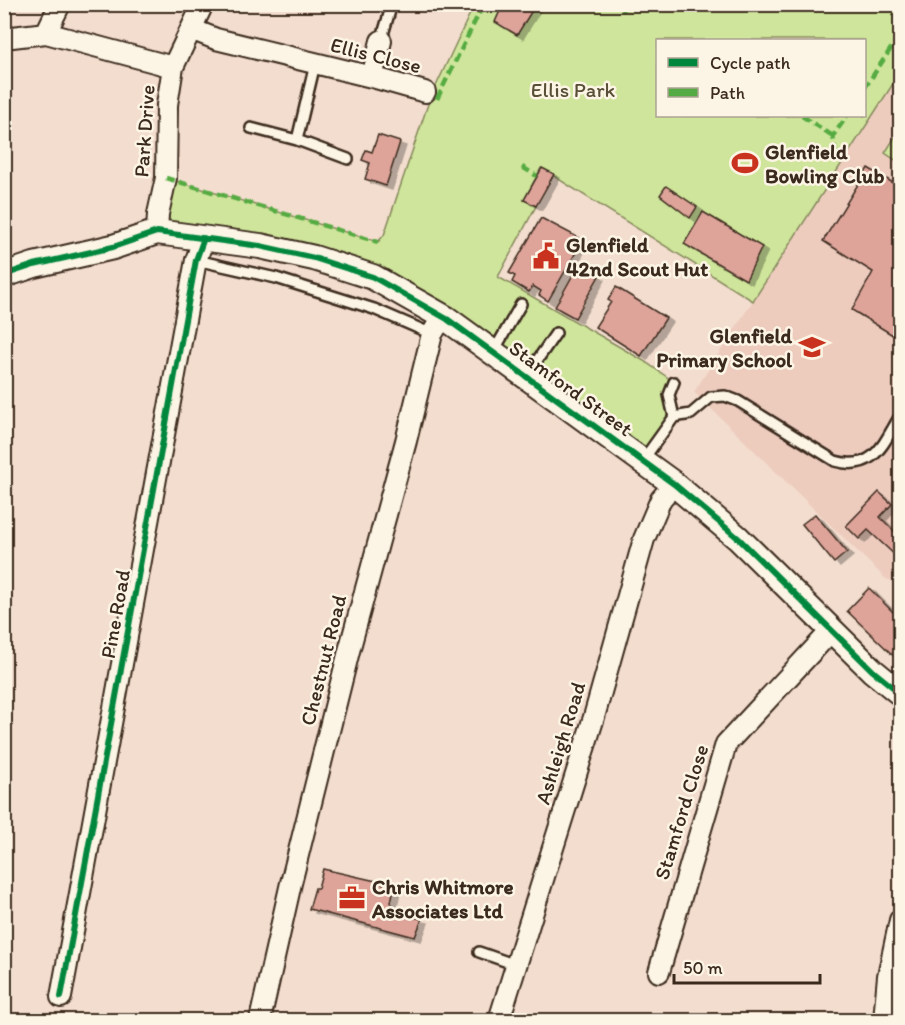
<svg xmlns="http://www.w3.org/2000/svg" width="905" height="1025" font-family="Itim,sans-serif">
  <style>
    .built { fill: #edccbe }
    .green { fill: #cfe59b; stroke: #85885c; stroke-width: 1.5; fill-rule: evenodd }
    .building { fill: #dea49a; stroke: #3b2a1e; stroke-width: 1.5; filter: url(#shadow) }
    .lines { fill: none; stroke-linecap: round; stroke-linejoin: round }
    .service-casing { stroke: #3b2a1e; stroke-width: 14 }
    .minor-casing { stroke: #3b2a1e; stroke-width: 24 }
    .tertiary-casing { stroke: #3b2a1e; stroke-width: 28 }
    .service { stroke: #fcf5e5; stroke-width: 9 }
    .minor { stroke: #fcf5e5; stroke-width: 20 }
    .tertiary { stroke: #fcf5e5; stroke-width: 24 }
    .quiet { stroke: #55ab43; stroke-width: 4.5; stroke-dasharray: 9 4.5; stroke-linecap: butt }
    .cycleway-casing { stroke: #fcf5e5; stroke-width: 10 }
    .cycleway { stroke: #00873e; stroke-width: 6 }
    .labels { text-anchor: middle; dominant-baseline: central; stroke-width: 5; stroke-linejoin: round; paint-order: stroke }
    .street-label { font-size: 21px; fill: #3b2a1e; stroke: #fcf5e5 }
    .park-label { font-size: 21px; fill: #594f37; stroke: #fcf5e5 }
    .poi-label { font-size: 21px; font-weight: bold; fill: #3b2a1e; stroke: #fcf5e5; text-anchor: start }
  </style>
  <defs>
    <filter id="shadow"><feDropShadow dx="6" dy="4" stdDeviation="0" flood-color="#0004"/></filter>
  </defs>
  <rect width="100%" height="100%" fill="#f3ddce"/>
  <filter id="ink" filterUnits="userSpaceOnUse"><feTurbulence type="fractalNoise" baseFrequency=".0167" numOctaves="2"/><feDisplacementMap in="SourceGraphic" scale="12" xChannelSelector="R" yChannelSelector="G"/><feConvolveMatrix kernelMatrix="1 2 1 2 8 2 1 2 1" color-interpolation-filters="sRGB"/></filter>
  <g filter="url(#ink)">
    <path class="built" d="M900 73V583L886 579 694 392Z"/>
    <path class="green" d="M474 5H900V73L753 301 541 168 524 200 536 206 498 277 644 361 674 382 669 395 674 417 643 460 373 277 157 232 166 178 378 242 384 235 429 101ZM658 40H864V116H658Z
      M900 129V163L885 153Z"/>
    <path class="building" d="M503 4H536L517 35 495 22Z
      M378 135 400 142 386 186 365 179 370 163 362 160 366 150 372 152Z
      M542 168 554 174 536 206 524 200Z
      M868 168 900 187V331L896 337 852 310 873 272 823 241Z
      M666 186 697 207 690 218 660 195Z
      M703 212 762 247 746 280 684 244Z
      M541 218 583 240 548 301 539 295 541 291 533 286 529 292 512 282 515 276 509 273Z
      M579 264 599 276 575 318 555 307Z
      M616 287 666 318 641 356 595 327 611 302 608 300Z
      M879 492 892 504 880 517 900 537V554L898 558 868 530 859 539 846 526Z
      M815 514 847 552 834 563 802 524Z
      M869 588 900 619V662L847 611Z
      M323 869 376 881 394 888 389 912 422 919 415 937 309 909 315 888H318Z"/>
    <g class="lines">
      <g class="service-casing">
        <path id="service" d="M381 41 392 4
          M251 128 297 140 348 159
          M297 140 315 64
          M196 260 276 278 374 309 432 334
          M494 351 521 304
          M527 375 556 333
          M674 417 669 395 674 382
          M643 460 674 417 691 414 711 397 725 396 738 401 835 461C874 472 883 444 900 416
          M479 952 516 965"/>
      </g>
      <g class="minor-casing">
        <path id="minor" d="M191 29 216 39 372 77 425 92
          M46 33 60 4
          M4 38 46 33 173 67
          M372 77 381 41
          M157 232 158 214 166 178 167 105 173 67 203 4
          M659 972 726 744 831 631
          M61 997 196 260 204 238
          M260 1020 291 883 349 651 406 441 432 334 443 316
          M499 1020 594 717 644 539 661 499 674 484
          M884 1020 888 976 900 920"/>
      </g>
      <g class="tertiary-casing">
        <path id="tertiary" d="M4 275 34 265 113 247 157 232 260 246 314 258 373 277 447 319 674 484 738 538 873 671 900 693"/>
      </g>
      <use href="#service" class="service"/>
      <use href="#minor" class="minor"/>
      <use href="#tertiary" class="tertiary"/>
      <path class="quiet" d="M622 11 627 4
        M864 89 900 35
        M437 99 482 7 487 4
        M802 116 833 136
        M836 154 833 136 847 116
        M522 167 537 176
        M166 178 378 242"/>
      <g class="cycleway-casing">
        <path id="cycleway" d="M4 275 34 265 113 247 157 232 260 246 314 258 373 277 447 319 674 484 738 538 873 671 900 693
          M61 997 196 260 204 238"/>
      </g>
      <use href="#cycleway" class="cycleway"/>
    </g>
  </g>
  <defs>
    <g id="stadium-bare" transform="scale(2.07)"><path d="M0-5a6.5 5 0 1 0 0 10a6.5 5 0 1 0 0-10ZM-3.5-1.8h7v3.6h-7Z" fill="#c8321e" stroke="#fcf5e5" stroke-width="2.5" paint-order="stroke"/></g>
    <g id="civic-bare" transform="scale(2.07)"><path d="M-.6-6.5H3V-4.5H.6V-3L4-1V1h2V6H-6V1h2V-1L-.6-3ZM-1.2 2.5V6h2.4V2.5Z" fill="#c8321e" stroke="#fcf5e5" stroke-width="2.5" paint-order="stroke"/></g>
    <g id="school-bare" transform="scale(2.07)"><path d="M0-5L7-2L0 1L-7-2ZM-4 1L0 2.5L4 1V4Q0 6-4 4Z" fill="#c8321e" stroke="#fcf5e5" stroke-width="2.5" paint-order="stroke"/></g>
    <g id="office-bare" transform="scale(2.07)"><path d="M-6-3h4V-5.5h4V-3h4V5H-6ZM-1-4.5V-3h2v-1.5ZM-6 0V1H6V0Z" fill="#c8321e" stroke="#fcf5e5" stroke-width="2.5" paint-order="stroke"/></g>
  </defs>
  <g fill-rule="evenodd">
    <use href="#stadium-bare" x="745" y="163"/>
    <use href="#civic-bare" x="546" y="256"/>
    <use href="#school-bare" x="812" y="347"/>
    <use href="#office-bare" x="352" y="898"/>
  </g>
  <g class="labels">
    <g class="street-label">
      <text transform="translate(376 55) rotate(14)">Ellis Close</text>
      <text transform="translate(144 131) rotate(-86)">Park Drive</text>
      <text transform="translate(571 388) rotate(36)">Stamford Street</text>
      <text transform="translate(115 614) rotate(-80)">Pine Road</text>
      <text transform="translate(323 660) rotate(-76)">Chestnut Road</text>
      <text transform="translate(560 743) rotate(-73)">Ashleigh Road</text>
      <text transform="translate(681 812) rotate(-73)">Stamford Close</text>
    </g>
    <g class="park-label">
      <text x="573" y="89">Ellis Park</text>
    </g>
    <g class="poi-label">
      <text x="765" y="151">Glenfield<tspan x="765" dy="24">Bowling Club</tspan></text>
      <text x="566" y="244">Glenfield<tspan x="566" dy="24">42nd Scout Hut</tspan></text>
      <text x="792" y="335" text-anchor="end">Glenfield<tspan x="792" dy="24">Primary School</tspan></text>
      <text x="372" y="886">Chris Whitmore<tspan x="372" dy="24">Associates Ltd</tspan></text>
    </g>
  </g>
  <rect width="905" height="1025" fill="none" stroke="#fcf5e5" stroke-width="24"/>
  <rect x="12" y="12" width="881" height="1001" fill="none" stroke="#3b2a1e" stroke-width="2" filter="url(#ink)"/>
  <rect x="656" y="39" width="210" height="78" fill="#fcf5e5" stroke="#afa495" stroke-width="1.5"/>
  <rect x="668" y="58" width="30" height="9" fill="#00873e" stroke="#afa495" stroke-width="1.5"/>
  <text x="710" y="69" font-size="18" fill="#3b2a1e">Cycle path</text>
  <rect x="668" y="88" width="30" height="9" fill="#55ab43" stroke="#afa495" stroke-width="1.5"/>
  <text x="710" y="99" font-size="18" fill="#3b2a1e">Path</text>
  <path d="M674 974v9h146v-9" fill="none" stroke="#3b2a1e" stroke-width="3"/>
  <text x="683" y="974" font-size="18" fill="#3b2a1e" stroke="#fcf5e5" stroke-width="4.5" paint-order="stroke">50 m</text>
</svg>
